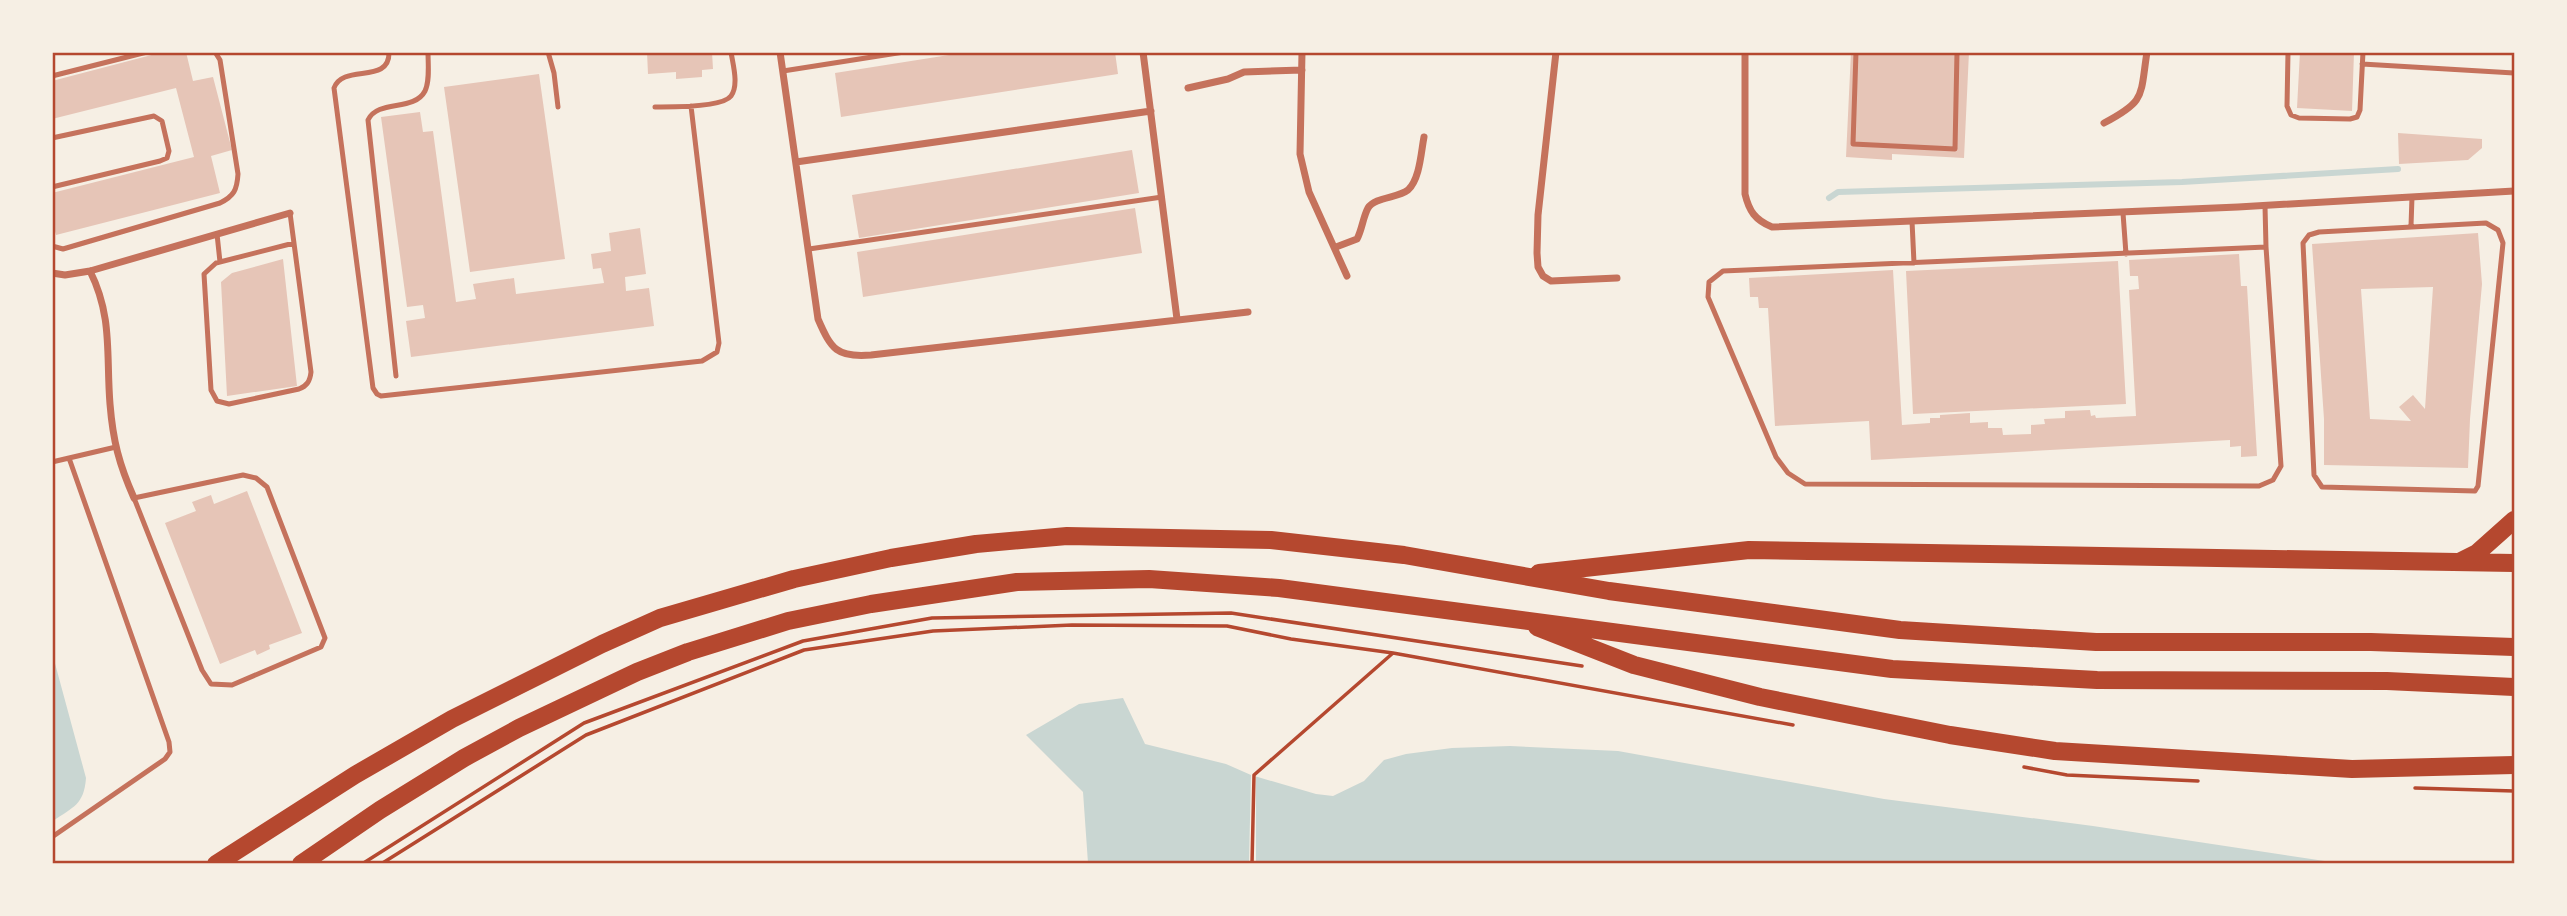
<svg xmlns="http://www.w3.org/2000/svg" width="2567" height="916" font-family="Figtree,sans-serif">
  <style>
    .water { fill: #c9d6d2 }
    .pier { fill: #f6efe4 }
    .lines { fill: none; stroke-linecap: round; stroke-linejoin: round }
    .stream { stroke: #c9d6d2; stroke-width: 6 }
    .building { fill: #e6c5b7; fill-rule: evenodd }
    .path { stroke: #b5482f; stroke-width: 3.5 }
    .service { stroke: #c5725c; stroke-width: 5 }
    .minor { stroke: #c5725c; stroke-width: 7 }
    .trunk { stroke: #b5482f; stroke-width: 18 }
    .neatline { fill: none; stroke: #b5482f; stroke-width: 2.5 }
  </style>
  <rect width="100%" height="100%" fill="#f6efe4"/>
  <path class="water" d="M53 656 86 778C84 805 73 807 53 821Z
    M1123 698 1145 744 1226 764 1251 775 1316 794 1333 796 1364 781 1384 760 1406 754 1452 748 1510 746 1618 751 1884 799 2093 826 2338 863H1088L1083 792 1026 735 1079 704Z"/>
  <path class="pier" d="M1251 775H1256V864L1249 863Z"/>
  <g class="lines">
    <path class="stream" d="M1829 198 1838 192 2182 182 2398 169"/>
  </g>
  <path class="building" d="M163 52H186L193 81 213 77 232 150 211 156 220 193 56 235 52 220V193L194 157 176 88 52 119V81Z
    M647 52H712L713 69 702 70V77L676 79V72L648 74Z
    M968 52H1115L1118 74 841 117 835 73Z
    M1851 52H1969L1964 158 1892 154V160L1846 157Z
    M2300 52H2354L2352 111 2297 108Z
    M539 74 565 259 470 272 444 87Z
    M420 112 423 132 433 131 456 302 476 299 473 284 514 278 516 294 604 283 601 268 593 269 591 254 611 251 609 233 640 228 646 274 625 277 626 291 649 288 654 326 411 357 406 321 425 318 423 305 407 307 381 117Z
    M2398 133 2482 139V148L2468 160 2399 164Z
    M1132 150 1139 193 859 238 852 195Z
    M1135 208 1142 253 863 297 857 252Z
    M2478 233 2482 284 2470 419 2468 468 2324 465V419L2312 244ZM2433 287 2425 409 2413 395 2399 407 2411 421 2370 419 2361 289Z
    M2239 254 2241 286H2247L2257 456 2241 457V446L2230 447V440L1871 460 1869 421 1775 426 1768 308H1759L1758 297H1750L1749 278 1893 270 1902 425 1930 423V418H1940V415L1970 413V423L1988 422V428H2002L2003 435 2031 434V425L2045 424 2044 419 2065 418V411L2090 410 2091 416 2095 415 2096 418 2136 416 2129 290 2139 289 2138 276H2130L2129 260Z
    M283 259 297 386 227 396 221 282 232 273Z
    M2118 261 2126 404 1913 414 1906 271Z
    M247 491 302 633 269 645 270 649 257 655 255 650 220 664 165 523 196 511 192 502 211 495 214 504Z"/>
  <g class="lines">
    <path class="path" d="M2024 767 2067 775 2198 781
      M2415 788 2514 791
      M362 864 584 723 803 641 932 618 1231 613 1582 666
      M381 864 586 735 804 650 933 631 1072 625 1227 626 1291 639 1393 653 1793 725
      M1252 864 1254 775 1393 653"/>
    <path class="service" d="M389 52C390 85 343 63 334 88L373 388 377 394 381 396 702 361 717 352 719 343 691 106
      M548 52 554 73 558 107
      M1856 52 1853 144 1955 149 1957 52
      M2288 52 2287 106 2291 115 2299 118 2350 119 2357 117 2360 110 2363 52
      M2362 64 2514 73
      M783 71 904 52
      M52 76 147 52
      M655 107C669 107 722 108 731 96 739 85 733 65 731 52
      M52 138 154 116 162 121 169 151 167 158 160 161 52 187
      M2265 206 2266 247
      M290 213 311 372C310 381 307 386 299 389L229 404 217 401 211 390 204 274 216 263 294 243
      M2123 213 2126 254
      M1912 221 1914 263
      M2486 223 2498 230 2503 243 2478 486 2475 491 2322 487 2314 475 2303 243 2309 235 2319 232Z
      M2411 226 2412 197
      M217 234 220 262
      M52 246 63 249 220 203C234 196 237 190 238 174L220 60 215 52
      M2266 247 2281 466 2273 480 2259 486 1805 484 1788 473 1776 457 1708 297 1709 282 1723 271Z
      M809 249 1162 197
      M396 376 368 120C378 99 414 112 425 91 430 81 428 64 428 52
      M69 458 116 447
      M52 462 69 458 169 742 170 752 165 759 52 837
      M243 475 256 478 267 487 325 638 321 647 232 685 211 684 202 670 134 498Z"/>
    <path class="minor" d="M780 52 818 319C831 349 837 358 871 355L1248 312
      M1143 52 1177 319
      M1302 52 1300 154 1309 192 1347 276
      M1556 52 1538 215 1537 253 1538 267 1543 276 1551 281 1617 278
      M1745 52V194C1749 211 1755 220 1772 227L2238 207 2514 191
      M1188 88 1228 79 1244 72 1302 70
      M2104 123C2146 101 2140 97 2147 52
      M796 162 1151 111
      M1336 247 1357 239C1362 230 1363 217 1368 208 1375 197 1398 198 1408 190 1420 179 1421 152 1424 137
      M90 271C113 317 106 355 110 404 113 441 119 464 134 498
      M52 273 65 275 90 271 290 213"/>
    <path class="trunk" d="M2459 562 2477 553 2514 520
      M1539 573 1749 550 2514 563
      M1537 627 1634 665 1760 697 1950 735 2055 751 2352 769 2514 765
      M216 864 355 775 452 719 602 644 660 618 794 579 891 558 976 544 1067 536 1271 540 1404 555 1609 591 1900 630 2096 642H2371L2514 647
      M301 864 380 810 464 758 519 728 637 672 688 652 788 621 871 604 1017 582 1149 579 1279 588 1892 669 2097 680 2387 681 2514 687"/>
  </g>
  <rect width="2567" height="916" fill="none" stroke="#f6efe4" stroke-width="108"/>
  <rect x="54" y="54" width="2459" height="808" class="neatline"/>
</svg>
